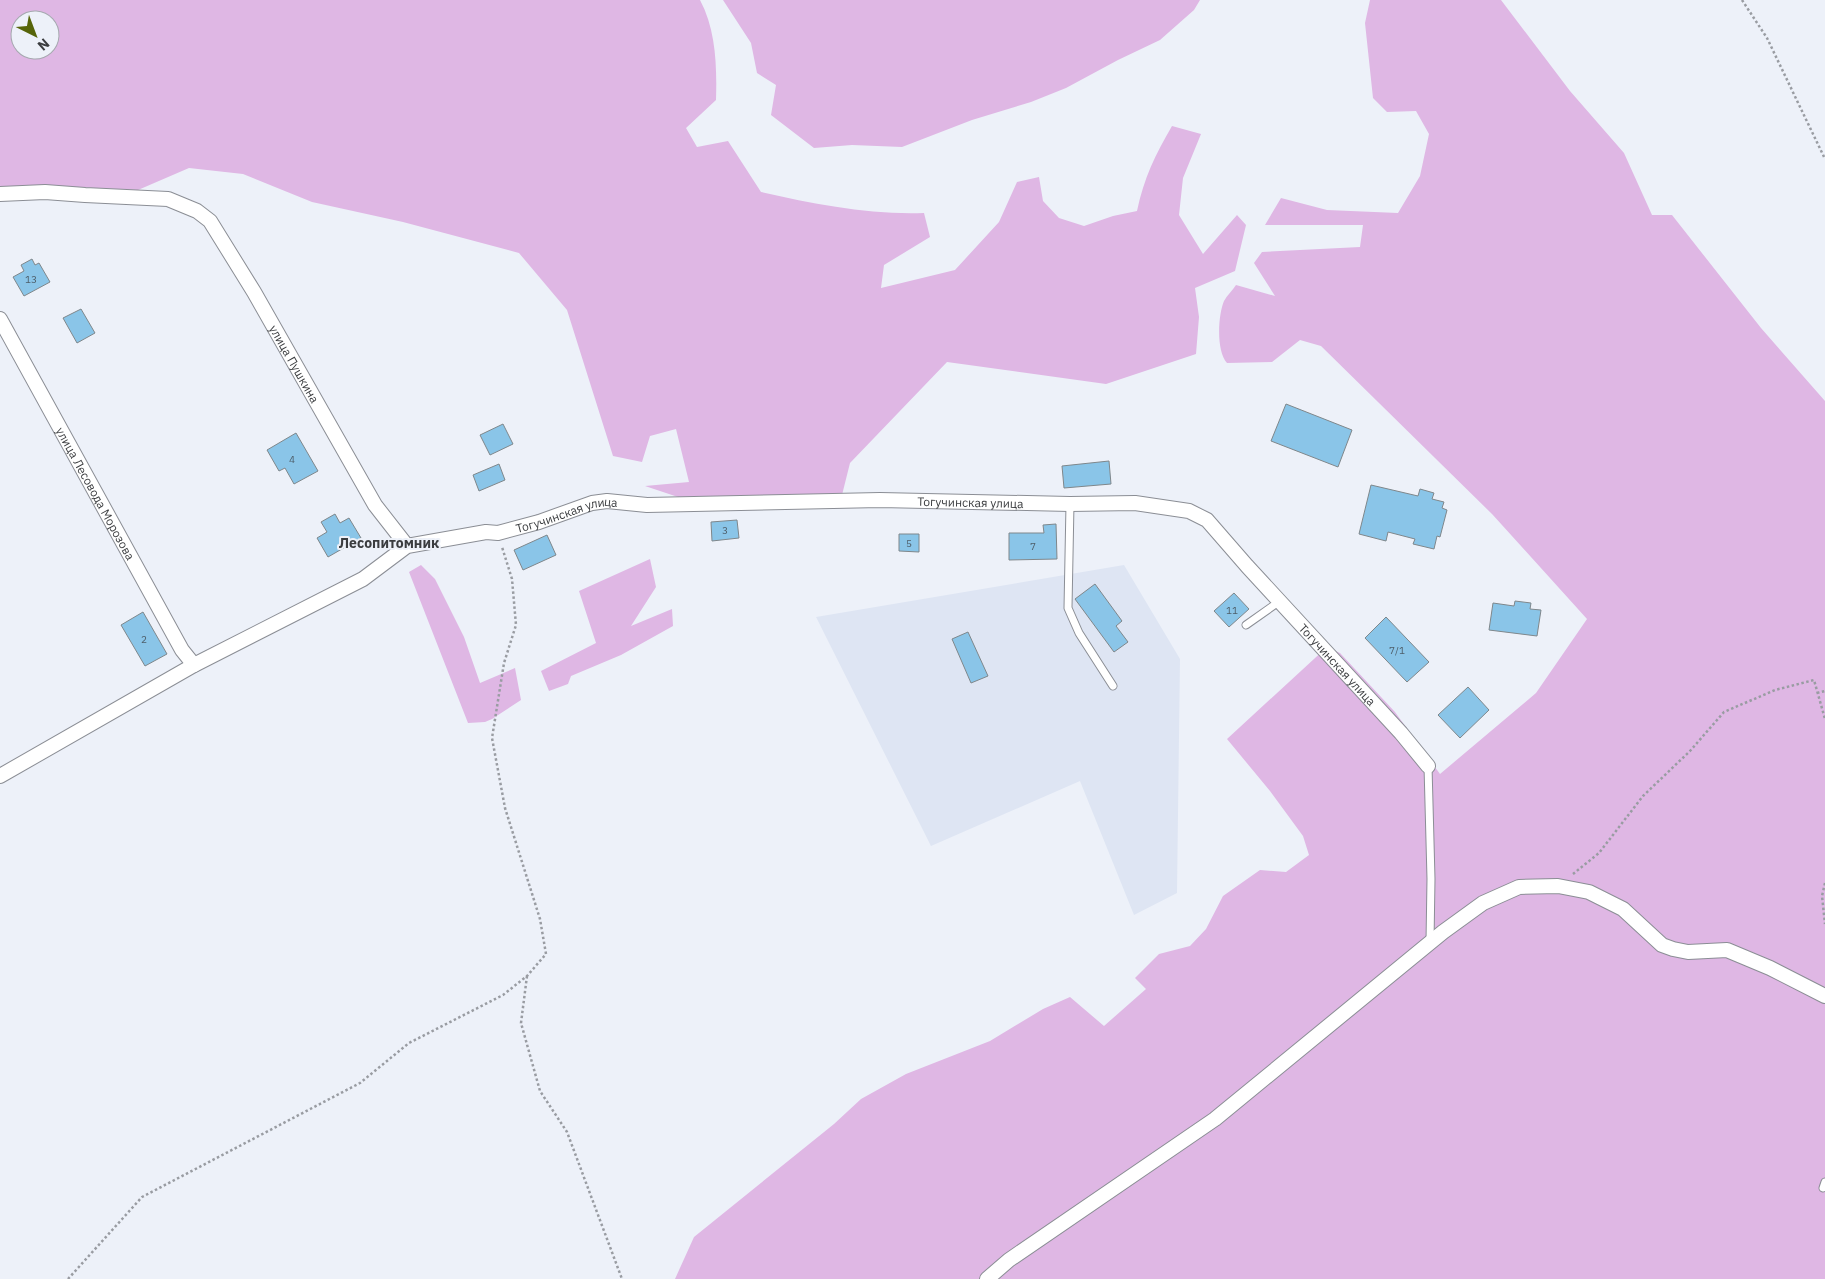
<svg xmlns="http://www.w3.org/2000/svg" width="1825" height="1279" font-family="'IBM Plex Sans',sans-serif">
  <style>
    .built { fill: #dee5f3 }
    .green { fill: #dfb7e4; fill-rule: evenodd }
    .building { fill: #8ac5e8; stroke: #7f878b }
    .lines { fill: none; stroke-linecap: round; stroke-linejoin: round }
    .lane-casing { stroke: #8b8e95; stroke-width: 9 }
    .street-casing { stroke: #8b8e95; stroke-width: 16 }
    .path { stroke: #999ca2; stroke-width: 2.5; stroke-dasharray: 2.5 2.5; stroke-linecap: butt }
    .lane { stroke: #fff; stroke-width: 7 }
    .street { stroke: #fff; stroke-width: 14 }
    .labels { text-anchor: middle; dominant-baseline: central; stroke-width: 4; stroke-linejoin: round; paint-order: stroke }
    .number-label { font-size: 10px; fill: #4e5e69 }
    .street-label { font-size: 12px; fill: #3a3c3f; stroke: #edf1f9 }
    .neighbourhood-label { font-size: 14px; font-weight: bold; fill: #3a3c3f; stroke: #edf1f9 }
  </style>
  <rect width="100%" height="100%" fill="#edf1f9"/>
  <path class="built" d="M1124 565 1180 659 1177 893 1134 915 1080 781 931 846 816 617Z"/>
  <path class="green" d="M0 0H700C716 30 717 66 716 100L686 128 697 147 728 141 761 192C814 204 869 215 924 213L930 237 884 265 881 288 955 270 999 222 1017 182 1039 177 1043 201 1059 218 1084 226 1113 216 1137 211C1144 178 1155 155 1172 126L1201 134 1183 178 1179 215 1203 254 1237 215 1246 225 1235 271 1195 288 1199 317 1196 354 1106 384 947 362 850 463 842 495 678 497 645 486 689 482 676 429 650 436 642 462 613 456 567 310 519 253 403 222 312 202 243 174 189 168 138 190 50 186 0 189ZM20 20H50V50H20Z
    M723 0H1200L1194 10 1160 40 1118 60 1066 88 1031 102 972 120 902 147 852 145 814 148 771 115 776 85 757 73 751 43Z
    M1370 0H1501L1570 91 1624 153 1652 215H1672L1761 328 1825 401V1279H675L694 1237 834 1124 861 1099 906 1074 990 1041 1043 1009 1070 997 1104 1026 1146 989 1135 978 1159 954 1190 946 1206 929 1223 896 1260 870 1286 872 1309 855 1303 836 1270 791 1227 739 1327 647 1340 653 1395 712 1440 774 1536 693 1587 619 1492 514 1321 346 1300 340 1272 362 1227 363C1216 351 1218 315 1224 301 1227 295 1233 290 1236 285L1275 296 1254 263 1262 252 1360 247 1363 225H1265L1281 198 1327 210 1398 213 1420 176 1429 134 1416 111 1387 112 1373 98 1365 23Z
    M650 559 656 587 631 626 672 609 673 626 621 655 571 676 568 684 549 691 541 671 596 643 579 591Z
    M421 565 435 579 464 637 480 683 515 668 521 700 492 719 485 722 468 723 409 572Z"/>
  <path class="building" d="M32 259 35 265 39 263 50 282 24 296 13 277 24 271 21 265Z
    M81 309 95 333 77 343 63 318Z
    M1286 404 1352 430 1338 467 1271 441Z
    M503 424 513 444 490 455 480 435Z
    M296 433 318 471 294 484 285 468 279 471 267 450Z
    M1109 461 1111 484 1064 488 1062 466Z
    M499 464 505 480 479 491 473 475Z
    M1371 485 1418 496 1420 489 1434 493 1432 499 1444 502 1442 508 1447 510 1440 537 1437 536 1434 549 1413 544 1415 539 1388 532 1386 541 1359 534Z
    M335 514 340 523 349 518 361 538 328 557 317 538 327 532 321 522Z
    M737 520 739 538 712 541 711 522Z
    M1056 524 1057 559 1009 560V533H1044L1043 525Z
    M899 534H919V552L899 551Z
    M547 535 556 555 523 570 514 550Z
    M1095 584 1122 621 1116 626 1128 642 1114 652 1075 599Z
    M1234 593 1249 609 1229 627 1214 611Z
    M1515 601 1531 603 1530 609 1541 610 1537 636 1489 630 1493 603 1514 606Z
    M143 612 167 654 145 666 121 625Z
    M1386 617 1429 662 1407 682 1365 638Z
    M968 632 988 676 971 683 952 639Z
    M1468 687 1489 710 1460 738 1438 715Z"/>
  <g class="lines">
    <g class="lane-casing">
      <path id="lane" d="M1070 504 1068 608 1079 633 1113 686
        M1246 625 1280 601
        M1428 766 1431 879 1430 942
        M1823 1188 1825 1182"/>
    </g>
    <g class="street-casing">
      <g id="street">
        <path id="s1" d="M0 194 45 192 85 195 168 199 197 211 210 221 254 292 375 505 407 546"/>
        <path id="s2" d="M0 319 182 650 194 665"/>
        <path id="s3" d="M0 776 194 665 363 579 407 546 486 532 498 533 539 522 592 503 607 501 647 505 880 500 1070 504 1135 503 1189 511 1207 520 1247 566 1401 733 1428 766"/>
        <path d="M987 1279 1009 1260 1215 1119 1443 932 1483 903 1519 887 1558 886 1589 892 1623 909 1662 945 1673 949 1688 952 1727 950 1770 968 1825 996"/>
      </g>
    </g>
    <path class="path" d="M1742 0 1767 38 1825 159
      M1817 693 1825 691
      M1573 874 1599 853 1643 796 1690 751 1724 712 1775 690 1814 680 1825 719
      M1825 883 1822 896 1825 924
      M527 976 521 1023 540 1091 567 1132 622 1279
      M68 1279 142 1197 360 1083 409 1043 503 995 527 976 546 954 540 919 505 808 492 738 504 663 516 625 512 579 502 547"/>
    <use href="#lane" class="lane"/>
    <use href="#street" class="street"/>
  </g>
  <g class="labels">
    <g class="number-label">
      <text x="31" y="279">13</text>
      <text x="292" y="459">4</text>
      <text x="725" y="530">3</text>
      <text x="909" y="543">5</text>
      <text x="1033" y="546">7</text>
      <text x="1232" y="610">11</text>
      <text x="144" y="639">2</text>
      <text x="1397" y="650">7/1</text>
    </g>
    <g class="street-label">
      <text stroke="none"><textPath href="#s1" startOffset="382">улица Пушкина</textPath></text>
      <text stroke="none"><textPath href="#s2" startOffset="199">улица Лесовода Морозова</textPath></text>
      <text stroke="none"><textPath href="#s3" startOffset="1038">Тогучинская улица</textPath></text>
      <text stroke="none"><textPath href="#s3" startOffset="632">Тогучинская улица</textPath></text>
      <text stroke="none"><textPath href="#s3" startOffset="1472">Тогучинская улица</textPath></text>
    </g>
    <g class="neighbourhood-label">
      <text x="389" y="543">Лесопитомник</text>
    </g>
  </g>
  <g transform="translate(35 35) rotate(138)"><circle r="24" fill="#edf1f9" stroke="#a5a9af"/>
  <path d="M0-4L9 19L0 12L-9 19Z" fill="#566409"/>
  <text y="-8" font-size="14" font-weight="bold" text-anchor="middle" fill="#3a3c3f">N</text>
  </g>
</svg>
